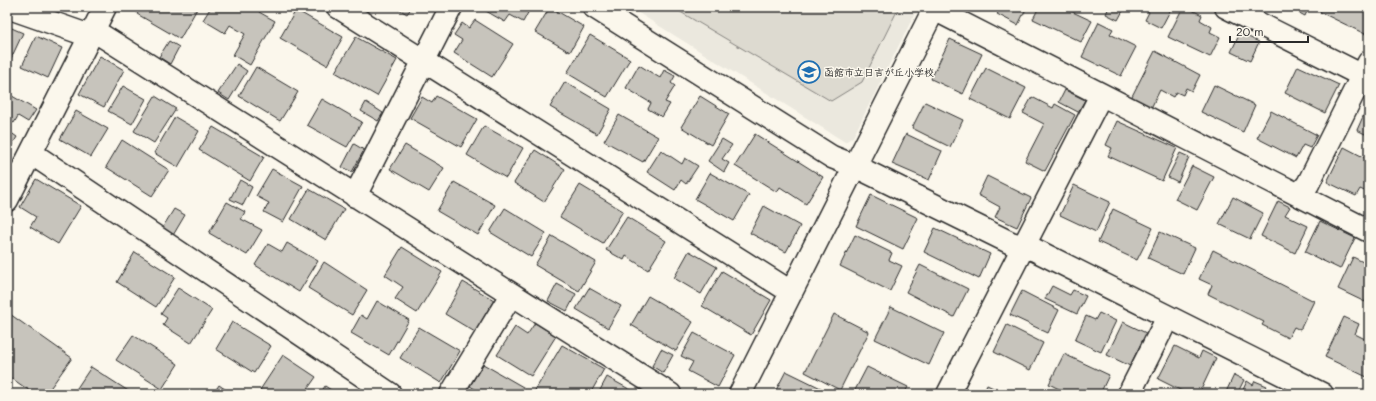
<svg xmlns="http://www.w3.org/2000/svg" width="1376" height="401" font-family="Mali,'Klee One',sans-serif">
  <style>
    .built { fill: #ebe8de }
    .green { fill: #dddad0; stroke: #84827e }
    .building { fill: #c7c4bc; stroke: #2b2b2b }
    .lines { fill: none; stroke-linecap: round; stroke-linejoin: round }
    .minor-casing { stroke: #2b2b2b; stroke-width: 25 }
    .minor { stroke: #fbf7ec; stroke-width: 22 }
    .labels { text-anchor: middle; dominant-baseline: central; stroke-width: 3; stroke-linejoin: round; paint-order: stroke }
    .poi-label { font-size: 10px; font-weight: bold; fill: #2b2b2b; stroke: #fbf7ec; text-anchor: start }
  </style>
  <rect width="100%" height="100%" fill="#fbf7ec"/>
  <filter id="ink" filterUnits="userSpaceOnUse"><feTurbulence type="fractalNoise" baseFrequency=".025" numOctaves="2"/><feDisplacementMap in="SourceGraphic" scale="8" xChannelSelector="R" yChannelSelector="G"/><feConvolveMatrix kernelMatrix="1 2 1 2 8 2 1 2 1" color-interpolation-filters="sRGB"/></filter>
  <g filter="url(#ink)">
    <path class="built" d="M629 7H918L853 137 845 142Z"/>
    <path class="green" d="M672 7H899L862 82 831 101Z"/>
    <path class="building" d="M141 7H198L180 39 137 14Z
      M211 7H261L259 12 275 21 250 65 233 55 245 34 230 25 225 33 203 20Z
      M395 7H412L407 14Z
      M488 7H531L523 22 510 15 505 22 486 11Z
      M550 7 584 27 570 52 535 32Z
      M994 7H1027L1018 25 997 14 1000 10Z
      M1039 7H1062L1092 21 1081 42 1033 19Z
      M1109 7H1125L1118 20 1106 14Z
      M1138 7H1172L1161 28 1145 20 1149 12Z
      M1183 7H1186L1202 15 1200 20 1212 27 1210 32 1220 37 1210 57 1168 37Z
      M1288 7H1309L1305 16Z
      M1323 7H1369V25L1365 34 1320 12Z
      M296 10 343 37 327 65 280 38Z
      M475 20 513 44 492 77 454 53 462 40 454 35 462 23 469 28Z
      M1099 22 1113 29 1110 34 1136 47 1121 76 1082 57Z
      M7 26 23 33 7 67Z
      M1240 33 1259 42 1250 61 1231 52Z
      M590 35 630 59 607 97 567 73Z
      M36 36 62 48 48 78 22 66Z
      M356 37 397 60 377 96 335 72Z
      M950 39 982 54 963 94 931 79Z
      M169 41 179 47 170 64 159 57Z
      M1155 51 1200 75 1192 91 1186 88 1183 95 1176 92 1173 97 1160 90 1151 108 1131 98Z
      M100 56 124 70 104 107 79 94Z
      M237 64 247 71 229 100 218 93Z
      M639 65 660 78 664 70 675 76 671 83 675 86 665 102 670 104 662 117 648 109 651 103 626 88Z
      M1298 66 1339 85 1325 113 1285 93Z
      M256 67 298 92 280 121 239 96Z
      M986 68 1026 88 1010 119 970 99Z
      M565 82 611 109 597 134 550 107Z
      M1214 85 1255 105 1243 132 1201 112Z
      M123 86 146 99 132 124 108 111Z
      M1065 90 1085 100 1078 112 1059 102Z
      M7 93 36 110 28 122 18 116 14 123 7 119Z
      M155 96 176 109 154 143 134 131Z
      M436 96 477 119 461 147 410 118 422 97 432 103Z
      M700 96 729 114 711 145 681 127Z
      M1032 97 1053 108 1055 104 1075 115 1045 171 1025 161 1044 124 1023 113Z
      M322 99 362 122 347 147 307 125Z
      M366 102 383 113 378 121 361 111Z
      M925 102 963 120 950 147 912 128Z
      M1369 103V136L1357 130Z
      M76 111 108 129 91 157 60 139Z
      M1271 111 1317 135 1310 148 1303 145 1296 158 1257 138Z
      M619 115 658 137 643 162 604 141Z
      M175 117 199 131 178 167 154 153Z
      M1117 121 1177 148 1162 181 1108 156 1112 148 1106 145Z
      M484 126 523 148 506 178 467 155Z
      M213 127 264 157 250 181 199 150Z
      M7 130 17 137 7 153Z
      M755 134 823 177 806 204 780 187 777 192 735 166Z
      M906 134 942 151 929 180 892 164Z
      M722 139 732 145 722 159 729 163 724 172 708 161Z
      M122 140 169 170 152 196 106 167Z
      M354 144 364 150 352 172 342 167Z
      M405 145 444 168 429 192 390 169Z
      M1344 147 1369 160V193L1360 189 1356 196 1327 182Z
      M535 150 565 169 544 202 514 183Z
      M661 150 682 164 685 158 698 166 686 184 681 180 675 190 647 172Z
      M1180 153 1189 157 1178 182 1168 177Z
      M1192 166 1214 177 1197 210 1175 199Z
      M272 169 303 186 283 222 264 212 269 203 256 196Z
      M710 173 749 195 734 221 695 199Z
      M987 176 1031 198 1017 227 995 217 1000 207 978 195Z
      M36 179 81 206 58 244 30 227 36 217 20 207Z
      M240 180 252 187 243 205 230 199Z
      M454 182 495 205 478 235 437 211Z
      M580 185 623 211 603 243 560 217Z
      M1074 185 1110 202 1096 232 1060 215Z
      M309 189 344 209 326 240 291 219Z
      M871 195 918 218 903 249 856 226Z
      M1233 197 1263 213 1250 239 1219 224Z
      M1278 201 1290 207 1285 215 1308 226 1295 253 1261 236Z
      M227 202 245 212 241 219 262 230 247 255 209 233Z
      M764 206 800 226 786 252 750 233Z
      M505 208 546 233 531 257 490 232Z
      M174 209 185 215 172 237 161 230Z
      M1113 209 1153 228 1137 260 1098 242Z
      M627 217 666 241 648 270 626 256 624 260 606 250Z
      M1320 221 1355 238 1340 269 1305 252Z
      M935 228 990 254 979 279 924 252Z
      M1160 232 1195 248 1183 274 1148 258Z
      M855 235 892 253 889 260 902 266 890 291 840 266Z
      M552 236 596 262 579 291 535 265Z
      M287 243 318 261 299 292 255 265 268 244 282 252Z
      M402 247 442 272 417 313 395 299 403 287 385 275Z
      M1213 250 1314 301 1300 330 1294 327 1288 338 1262 325 1264 322 1208 294 1212 285 1199 279Z
      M689 251 717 267 701 294 674 278Z
      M135 252 175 277 156 307 117 282Z
      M1353 257 1369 265V294L1365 302 1338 289Z
      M324 262 367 290 352 315 308 288Z
      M920 265 968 289 954 317 906 292Z
      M722 271 771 300 751 335 702 306Z
      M463 282 494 300 475 332 445 314Z
      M557 284 576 294 567 311 548 301Z
      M1052 286 1070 295 1073 290 1086 296 1077 314 1045 299Z
      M178 288 212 310 191 343 163 325 167 318 161 314Z
      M589 288 621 306 608 328 576 309Z
      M1022 291 1059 310 1048 333 1010 315Z
      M648 296 693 322 676 351 631 325Z
      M377 301 409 320 389 355 351 333 361 315 367 319Z
      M891 307 944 333 929 365 875 339Z
      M7 312 72 358 46 394H34L7 375Z
      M1099 313 1116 321 1101 352 1075 340 1086 316 1095 320Z
      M834 314 869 332 840 390 805 372Z
      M1344 317 1359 324 1355 334 1369 341V378L1325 357Z
      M232 322 271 346 254 373 216 349Z
      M1123 322 1146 333 1130 366 1107 355Z
      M535 323 556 336 531 376 497 355 515 327 527 335Z
      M1007 325 1043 343 1030 370 994 352Z
      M419 327 460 351 441 383 400 358Z
      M694 333 735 355 718 387 688 371 693 362 681 356Z
      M133 335 178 364 162 389 116 360Z
      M562 345 604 369 590 394H537L534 392Z
      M1175 346 1199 358 1202 351 1216 358 1199 394H1188L1158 379Z
      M661 349 673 355 663 373 652 366Z
      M1064 354 1109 375 1100 394H1069L1049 384Z
      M283 355 316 377 304 394H265L260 390Z
      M483 364 523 387 519 394H483L470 386Z
      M91 367 133 394H79L75 391Z
      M867 367 908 387 904 394H853Z
      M786 371 833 394H774Z
      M1234 375 1244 380 1237 394H1225Z
      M607 377 638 394H598Z
      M1247 381 1253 385 1255 381 1267 386 1265 389 1272 393V394H1241Z
      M219 385 232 394H213Z
      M987 385 1006 394H983Z
      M325 386 337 394H320Z"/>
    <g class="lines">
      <g class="minor-casing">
        <path id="minor" d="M7 7 90 36
          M338 7 791 292
          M594 7 832 157 855 166 1011 243 1035 250 1322 394
          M1226 7 1369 79
          M934 9 1369 231
          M93 30 670 394
          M31 153 390 394
          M1299 195 1308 184 1369 62
          M355 196 451 7
          M7 200 105 7
          M451 394 511 295
          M740 394 935 7
          M948 394 1101 95
          M1129 394 1168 317"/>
      </g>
      <use href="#minor" class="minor"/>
    </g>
  </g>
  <defs>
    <g id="school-ring" transform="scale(1.15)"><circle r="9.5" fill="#fbf7ec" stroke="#1f6fb2" stroke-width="1.5"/><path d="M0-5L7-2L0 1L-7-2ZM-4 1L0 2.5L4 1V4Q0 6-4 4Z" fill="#1f6fb2"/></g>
  </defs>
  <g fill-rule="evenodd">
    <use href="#school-ring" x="809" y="72"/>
  </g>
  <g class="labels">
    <g class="poi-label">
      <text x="824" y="72">函館市立日吉が丘小学校</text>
    </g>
  </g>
  <rect width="1376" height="401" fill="none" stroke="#fbf7ec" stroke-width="24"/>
  <rect x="12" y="12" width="1352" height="377" fill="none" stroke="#2b2b2b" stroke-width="1.5" filter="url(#ink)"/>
  <path d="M1230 36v6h78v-6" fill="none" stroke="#2b2b2b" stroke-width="2"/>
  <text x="1236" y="36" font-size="12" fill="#2b2b2b" stroke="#fbf7ec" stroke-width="3" paint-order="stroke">20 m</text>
</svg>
